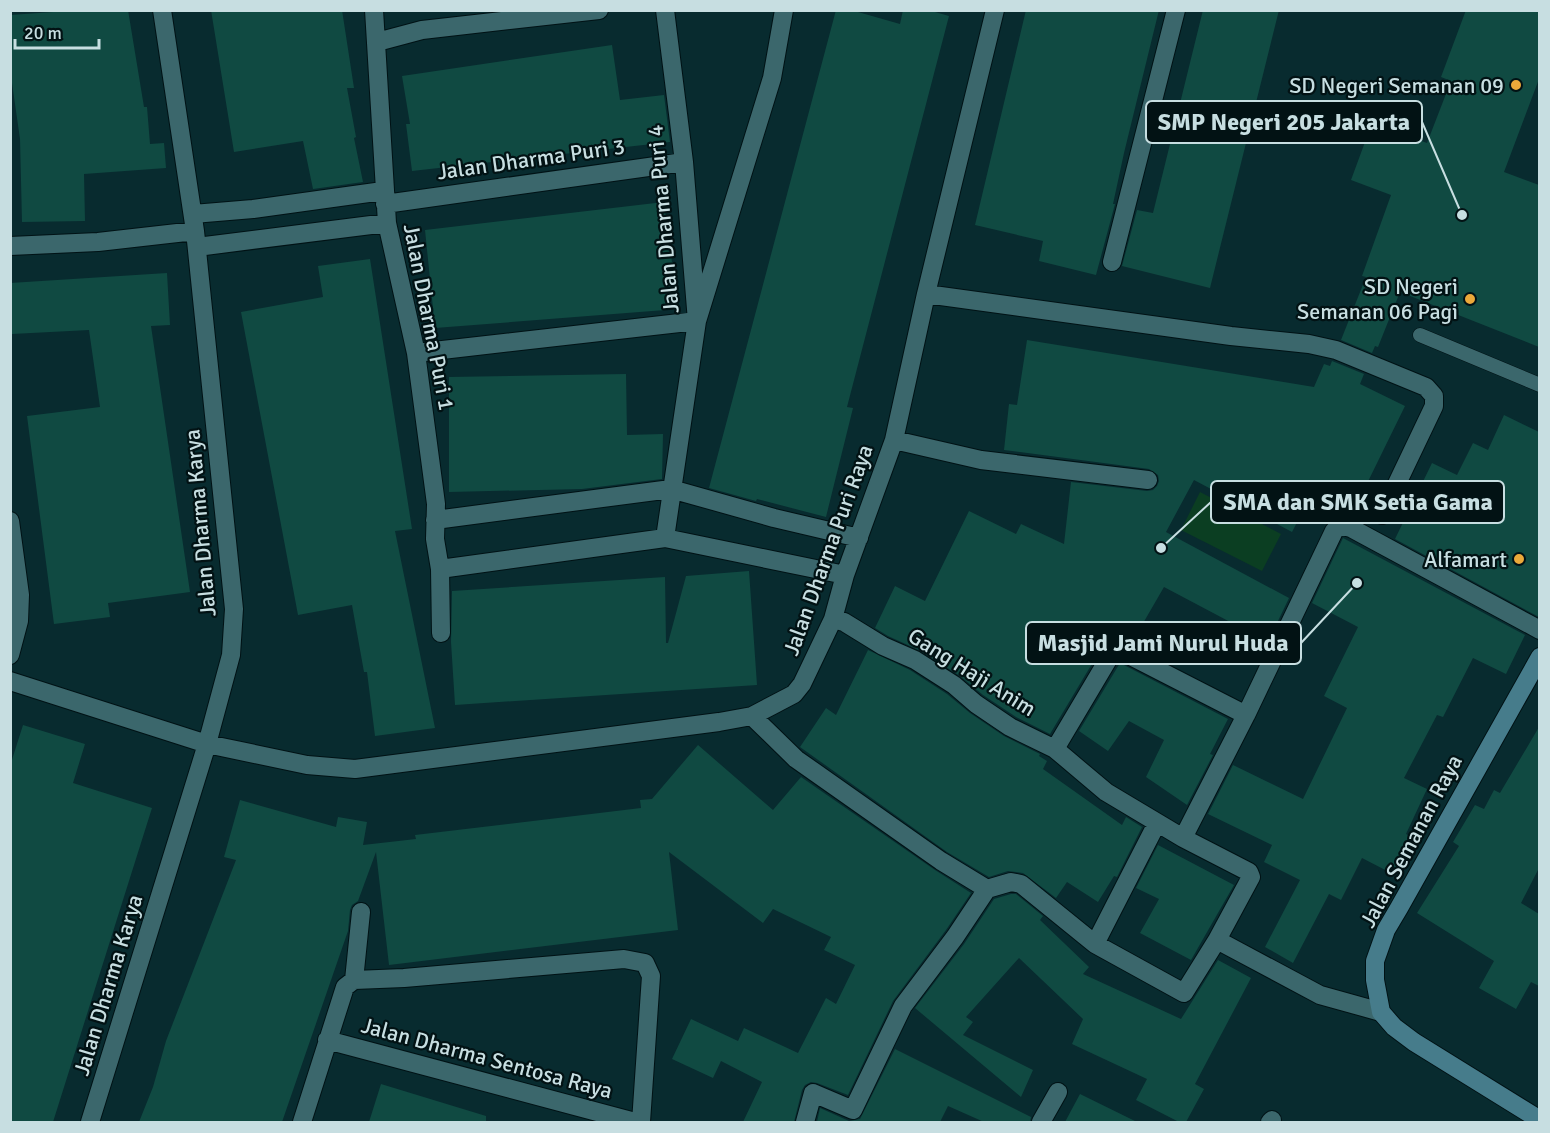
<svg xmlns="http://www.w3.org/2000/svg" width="1550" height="1133" font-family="Signika,sans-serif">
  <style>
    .green { fill: #0b3e22 }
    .building { fill: #104a42 }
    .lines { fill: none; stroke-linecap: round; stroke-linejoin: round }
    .lane-casing { stroke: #001215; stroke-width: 15 }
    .street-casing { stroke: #001215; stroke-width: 20 }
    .secondary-casing { stroke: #001215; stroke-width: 20 }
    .lane { stroke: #3b676c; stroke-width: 14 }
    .street { stroke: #3b676c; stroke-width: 18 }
    .secondary { stroke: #467c8b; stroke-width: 18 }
    .poi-dot { fill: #eba93a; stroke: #021214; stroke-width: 2 }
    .labels { text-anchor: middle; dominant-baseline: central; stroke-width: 4.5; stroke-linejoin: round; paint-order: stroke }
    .poi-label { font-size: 22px; fill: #c7dee1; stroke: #021214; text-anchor: end }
    .street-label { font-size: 22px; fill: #c7dee1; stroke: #021214 }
    .leader { fill: none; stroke: #c7dee1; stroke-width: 2 }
    .callout-dot { fill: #c7dee1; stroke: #021214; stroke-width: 2 }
    .callout { fill: #021214; stroke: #c7dee1; stroke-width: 2 }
    .callout-label { font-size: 24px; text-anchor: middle; font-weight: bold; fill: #c7dee1 }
  </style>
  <rect width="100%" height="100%" fill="#082b2f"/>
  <path class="green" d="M1200 492 1281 534 1262 571 1181 530Z"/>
  <path class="building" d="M82 10H128L144 107H147L150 144 164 143 166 168 84 174 85 221 22 222 20 139 10 69V15Z
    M211 10H342L354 88H347L356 137 354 138 363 182 313 189 303 141 234 152Z
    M836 10H851L900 24 903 10H928L949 16 847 407 853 408 826 517 757 499 756 501 709 488Z
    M1026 10H1159L1124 153 1113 204H1115L1096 275 1039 261 1043 241 975 225Z
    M1203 10H1279L1210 288 1122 266 1137 210 1153 213Z
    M1466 10H1539V79L1504 172 1539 185V347L1400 292 1378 347 1375 346 1372 353 1341 340 1366 277 1362 276 1391 195 1351 180 1372 123 1427 143 1451 81 1441 77Z
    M612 45 620 100 664 95 670 142 412 171 406 124H410L402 76Z
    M664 202 672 262H674L678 309 435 328 425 230Z
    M370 259 412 529 395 531 435 728 375 736 367 672H364L352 605 298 615 241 312 323 297 318 266Z
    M167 273 170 325 151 326 190 592 108 603 110 617 54 624 27 416 100 407 89 330 12 334 10 283Z
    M1027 340 1314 387 1324 364 1330 366 1332 361 1364 374 1360 384 1405 406 1355 508 1315 488 1292 532 1194 480 1166 532 1289 598 1268 642 1164 587 1131 644 1122 640H1112L1099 652 1050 734 1016 717 983 695 960 676 921 651 888 636 875 628 895 586 925 601 969 511 1016 534 1021 524 1064 544 1071 482 1147 491 1153 490 1157 486 1159 481 1158 475 1149 469 1004 450 1009 404 1017 405Z
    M626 374 627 435 663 434 662 479 582 489 449 492V377Z
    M1504 415 1539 432V617L1395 539 1432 463 1457 475 1473 443 1488 450Z
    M1343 538 1525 635 1506 674 1473 658 1443 717 1437 715 1404 778 1427 789 1406 834 1412 837 1393 874 1362 858 1341 900 1329 894 1293 963 1265 947 1300 880 1264 862 1272 845 1208 814 1233 765 1303 799 1347 708 1324 696 1358 627 1312 603Z
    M749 571 757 685 455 705 451 642 452 591 665 577 666 643H668L686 576Z
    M868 650 910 670 947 694 970 713 1004 736 1040 754 1039 756 1047 761 1043 769 1122 825 1126 817 1142 827 1117 877 1114 876 1098 902 1067 882 1056 898 1023 873 1008 871 989 877 947 852 800 747 826 708 836 715Z
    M1120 663 1228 719 1210 754 1213 755 1187 805 1146 777 1164 740 1129 721 1108 751 1079 731Z
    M23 725 85 744 73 783 152 808 53 1122H10V766Z
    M1539 727V868L1521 903 1539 914V986L1531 982 1516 1009 1479 988 1494 961 1417 913 1459 846 1453 842 1475 805 1484 809 1494 790 1500 793Z
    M698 745 773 810 801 777 935 870 971 893 946 930 893 1001 848 1095 817 1083 811 1082 805 1085 802 1090 794 1122H743L762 1082 721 1061 713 1078 672 1059 691 1019 738 1041 744 1028 798 1053 826 998 836 1004 855 965 824 950 831 937 773 909 763 923 669 852 678 930 389 965 376 852 358 901 352 905 350 910 348 931 282 1122H139L153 1087 166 1041 236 860 224 857 240 800 336 827 338 817 367 822 363 845 416 839 415 835 641 808 640 800 652 799Z
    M1158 845 1234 885 1191 960 1140 933 1159 899 1136 888Z
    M1011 894H1016L1043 916 1040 920 1089 967 1083 974 1181 1019 1218 960 1251 978 1195 1084 1204 1089 1186 1122H1179L1136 1100 1147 1079 1072 1044 1083 1019 1019 958 966 1017 973 1022 963 1035 1033 1070 1021 1097 915 1008 964 944 994 899Z
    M895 1049 1031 1117 1030 1122H984L948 1106 940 1122H817L820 1108 849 1121 860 1119Z
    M381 1084 486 1116V1122H369Z
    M1080 1094 1137 1122H1065Z"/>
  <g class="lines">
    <g class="lane-casing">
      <path id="lane" d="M1420 335 1540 385"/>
    </g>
    <g class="street-casing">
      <path id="street" d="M374 10 387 223 416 353 436 504 435 539 440 569 441 633
        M377 42 422 30 599 10
        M385 204 684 162
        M193 214 253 209 383 191
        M10 246 98 242 195 231
        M197 247 387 223
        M1112 262 1176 10
        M926 294 1231 336 1309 344 1336 350 1426 387 1434 396V406L1382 515
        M416 353 697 321 684 162 665 10
        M894 440 981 460 1148 480
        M435 520 671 489 774 518 859 538
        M10 521 20 595 19 621 10 655
        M665 538 697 321 772 78 784 10
        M440 569 665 538 845 575
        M833 619 844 622 883 646 915 660 954 685 976 704 1010 727 1055 749 1106 792 1183 838 1246 715 1121 651H1116L1109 658 1055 749
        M10 681 207 744 307 765 355 769 719 722 752 716 794 694 802 684 833 619 845 575 894 440 926 294 995 10
        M1246 715 1334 531 1340 525 1351 528 1540 630
        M752 716 796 759 941 861 987 889
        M1157 823 1095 944 1184 993 1217 940 1251 877 1249 872 1183 838
        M987 889 1011 882 1021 884 1095 944
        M1217 940 1320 995 1381 1012
        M354 980 361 912
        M327 1040 635 1122
        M90 1122 207 744 231 655 234 609 195 231 162 10
        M302 1122 345 987 354 980 404 978 624 959 645 963 651 976 641 1122
        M805 1122 813 1093 853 1110 903 1006 955 937 987 889
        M1041 1122 1058 1092
        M1270 1122 1272 1120"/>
    </g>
    <g class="secondary-casing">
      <path id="secondary" d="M1540 657 1399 908 1386 930 1375 961V980L1381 1012 1394 1027 1414 1042 1540 1120"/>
    </g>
    <use href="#lane" class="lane"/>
    <use href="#street" class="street"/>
    <use href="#secondary" class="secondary"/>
  </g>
  <g class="poi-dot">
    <circle cx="1516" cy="85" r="6"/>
    <circle cx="1470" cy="299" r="6"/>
    <circle cx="1519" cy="559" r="6"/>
  </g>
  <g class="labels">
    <g class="poi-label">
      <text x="1504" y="85">SD Negeri Semanan 09</text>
      <text x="1458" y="286">SD Negeri<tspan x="1458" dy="25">Semanan 06 Pagi</tspan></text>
      <text x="1507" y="559">Alfamart</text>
    </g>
    <g class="street-label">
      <text transform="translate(531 159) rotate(-8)">Jalan Dharma Puri 3</text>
      <text transform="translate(663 219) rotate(-95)">Jalan Dharma Puri 4</text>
      <text transform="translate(429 317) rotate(79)">Jalan Dharma Puri 1</text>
      <text transform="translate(200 523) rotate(-95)">Jalan Dharma Karya</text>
      <text transform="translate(828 550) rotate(-70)">Jalan Dharma Puri Raya</text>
      <text transform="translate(972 672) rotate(32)">Gang Haji Anim</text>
      <text transform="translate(1411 841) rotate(-62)">Jalan Semanan Raya</text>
      <text transform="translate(108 985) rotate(-73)">Jalan Dharma Karya</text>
      <text transform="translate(487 1058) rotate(15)">Jalan Dharma Sentosa Raya</text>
    </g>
  </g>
  <path class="leader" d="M1462 215L1422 122M1161 548L1211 502M1357 583L1301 643"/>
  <g class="callout-dot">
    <circle cx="1462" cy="215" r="6"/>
    <circle cx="1161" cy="548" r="6"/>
    <circle cx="1357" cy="583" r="6"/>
  </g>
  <g class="callout">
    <rect x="1146" y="101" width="276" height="42" rx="6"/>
    <rect x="1211" y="481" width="293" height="42" rx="6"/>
    <rect x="1026" y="622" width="275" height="42" rx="6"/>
  </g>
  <g class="callout-label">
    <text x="1284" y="130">SMP Negeri 205 Jakarta</text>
    <text x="1358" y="510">SMA dan SMK Setia Gama</text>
    <text x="1163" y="651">Masjid Jami Nurul Huda</text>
  </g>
  <rect width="1550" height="1133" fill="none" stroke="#c7dee1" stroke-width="24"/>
  <path d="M15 39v9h84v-9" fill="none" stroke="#c7dee1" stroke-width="3"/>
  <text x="24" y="39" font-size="18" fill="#c7dee1" stroke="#021214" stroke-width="4.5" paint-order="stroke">20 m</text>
</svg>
